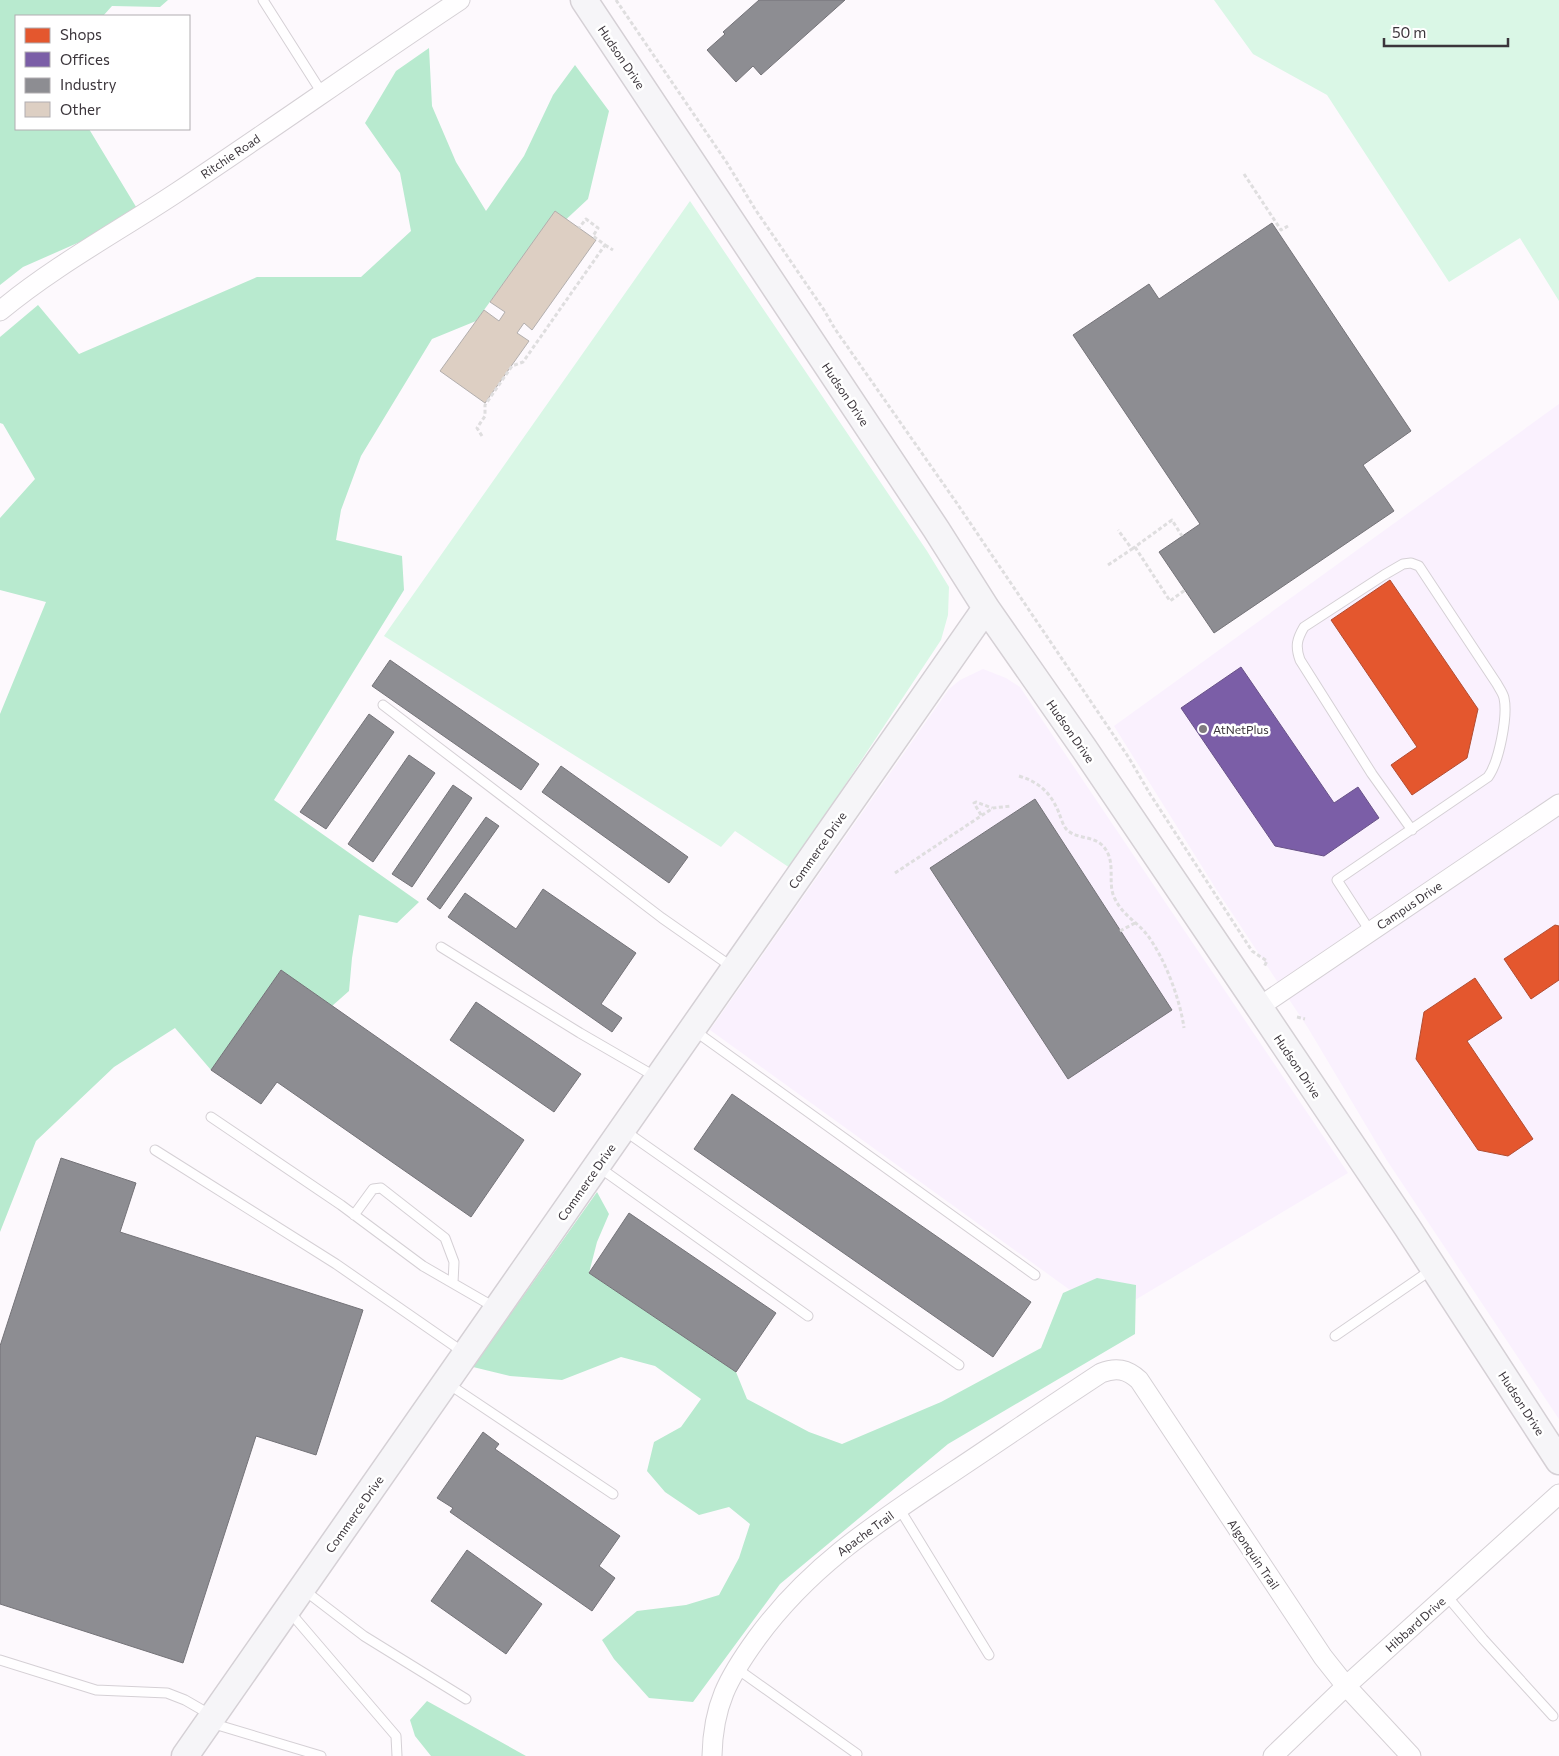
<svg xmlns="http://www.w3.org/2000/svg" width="1559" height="1756" font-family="Commissioner,sans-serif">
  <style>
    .commercial { fill: #faf1fe }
    .green { fill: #daf7e6 }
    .forest { fill: #b8eacf }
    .shops { fill: #e4572e; stroke: #b14d32 }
    .offices { fill: #7b5ea7; stroke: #685287 }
    .industry { fill: #8d8d92; stroke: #747378 }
    .building { fill: #ddcfc3; stroke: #b2aead }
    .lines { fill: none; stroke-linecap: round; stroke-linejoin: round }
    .lane-casing { stroke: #d5d0d5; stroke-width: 11 }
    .street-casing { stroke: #d5d0d5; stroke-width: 21 }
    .secondary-casing { stroke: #d5d0d5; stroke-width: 29 }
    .path { stroke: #dfdedf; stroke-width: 3; stroke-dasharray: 4 2.5; stroke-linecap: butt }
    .lane { stroke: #fffeff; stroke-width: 9 }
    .street { stroke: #fffeff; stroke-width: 19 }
    .secondary { stroke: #f6f5f8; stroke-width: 26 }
    .poi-dot { fill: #7f7a7f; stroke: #fff; stroke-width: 2 }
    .labels { text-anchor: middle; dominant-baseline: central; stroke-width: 5; stroke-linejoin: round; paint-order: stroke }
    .street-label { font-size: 12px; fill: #3b353b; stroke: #fff }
    .poi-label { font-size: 12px; fill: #3b353b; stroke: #fff; text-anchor: start }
  </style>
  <rect width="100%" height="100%" fill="#fdf9fd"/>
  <path class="commercial" d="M1559 404V1419L1386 1159 1308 1028 1216 889 1114 726Z
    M983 669 1006 678 1020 687 1348 1173 1135 1300 1136 1285 1097 1279 1070 1290 710 1030 949 689 960 680Z"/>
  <path class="green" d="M1214 0H1559V301L1520 238 1449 282 1327 95 1253 54Z
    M690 201 927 551 949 587 948 615 941 640 790 868 735 831 721 847 384 636Z"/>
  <path class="forest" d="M0 0H168L160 7 112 6 103 16H16V129H89L141 215 23 267 0 285Z
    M429 48 432 106 456 162 486 211 524 156 553 95 575 65 609 111 588 199 516 266 476 321 432 339 361 456 341 510 336 540 402 556 404 590 274 800 419 902 397 923 359 915 352 958 349 991 332 1006 281 970 211 1070 175 1028 114 1067 36 1141 0 1232V714L46 602 0 590V518L35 479 3 424 0 423V337L38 305 79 354 257 277H361L411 231 400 173 365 123 396 71Z
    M597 1192 609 1214 597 1242 589 1273 736 1372 747 1399 809 1432 842 1444 941 1402 1041 1348 1063 1293 1097 1278 1136 1285 1135 1334 948 1444 780 1584 693 1702 649 1698 614 1659 602 1640 637 1611 686 1605 719 1595 739 1558 750 1524 729 1507 699 1515 665 1492 647 1471 654 1442 681 1427 701 1399 655 1366 621 1357 562 1380 510 1376 473 1367Z
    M427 1701 526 1756H431L415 1736 410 1720Z"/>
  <path class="shops" d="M1390 580 1478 709 1467 758 1412 795 1391 765 1417 747 1331 620Z
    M1555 925 1559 926V980L1531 999 1504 959Z
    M1475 978 1502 1018 1467 1041 1533 1139 1508 1156 1478 1150 1416 1059 1424 1012Z"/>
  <path class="offices" d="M1241 667 1334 803 1358 787 1379 818 1324 856 1275 846 1181 708Z"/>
  <path class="industry" d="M759 0H845L761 75 753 66 736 82 707 50 725 34 723 32Z
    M1272 223 1411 431 1363 465 1394 511 1214 633 1159 552 1200 524 1073 335 1149 284 1159 299Z
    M390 660 539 764 521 790 372 686Z
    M369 714 394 732 326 829 300 812Z
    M409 755 435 773 373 862 348 844Z
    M561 766 688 857 669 883 542 792Z
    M453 785 472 798 412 887 392 874Z
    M1035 799 1172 1010 1068 1079 930 868Z
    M486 817 499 826 440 909 427 899Z
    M543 889 636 953 601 1004 622 1018 612 1032 448 917 465 893 516 929Z
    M281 970 524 1140 471 1217 277 1082 261 1104 211 1070Z
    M476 1002 581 1074 554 1112 450 1040Z
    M732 1094 1031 1302 993 1357 694 1149Z
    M61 1158 136 1183 120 1232 363 1310 316 1455 256 1436 183 1663 0 1604V1346Z
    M629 1213 776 1313 736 1372 589 1273Z
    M483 1432 499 1444 495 1449 620 1536 599 1566 615 1578 592 1611 450 1512 453 1508 437 1498Z
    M467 1550 542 1604 506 1654 431 1601Z"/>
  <path class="building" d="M555 211 596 240 532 330 524 323 517 333 529 341 485 403 440 371 484 310 499 321 505 312 490 302Z"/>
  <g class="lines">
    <g class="lane-casing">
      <path id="lane" d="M263 0 322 93
        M383 705 662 918 732 967
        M1370 931 1337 880 1488 777C1499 762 1508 716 1504 698 1503 693 1499 688 1497 684L1419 566 1411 563 1403 564 1384 575 1304 627C1297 639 1295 646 1300 660L1372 774 1412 830
        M441 947 580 1033 656 1077
        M695 1031 1035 1275
        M211 1117 341 1205 423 1266 494 1307
        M625 1131 959 1365
        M155 1150 336 1264 463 1352
        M600 1168 808 1316
        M354 1215 373 1189 381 1188 445 1238 454 1262 453 1283
        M1335 1336 1431 1270
        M447 1383 613 1494
        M899 1508 989 1655
        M304 1590 364 1636 466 1699
        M1446 1595 1483 1639 1553 1716
        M289 1611 396 1736 397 1756
        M0 1660 96 1690 167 1693 185 1700 211 1715
        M736 1668 857 1754
        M211 1723 321 1756"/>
    </g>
    <g class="street-casing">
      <path id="street" d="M0 311C54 266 117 232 176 193 271 130 365 63 460 0
        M1259 1007 1559 804
        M712 1756C713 1705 728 1678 757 1638 812 1563 880 1521 956 1470 1004 1438 1052 1405 1101 1373 1116 1367 1127 1369 1139 1380L1323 1657 1346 1686 1411 1756
        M1273 1756 1346 1686 1559 1494"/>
    </g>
    <g class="secondary-casing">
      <path id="secondary" d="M584 0 936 529 986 608 1083 747 1259 1007 1407 1227 1559 1461
        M185 1756 986 608"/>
    </g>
    <path class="path" d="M616 0 727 163 755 209 824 310 835 329 956 502 1129 758 1150 794 1252 951 1267 961 1264 967
      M1244 174 1281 230 1288 226
      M605 245 613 250
      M482 436 477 428 485 416V405L512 366 523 362 605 245 593 236 598 228 586 219 579 228
      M1135 547 1170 601 1185 590
      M1132 549 1172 520 1182 536
      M1108 565 1132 549 1118 530
      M1019 776C1039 782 1051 793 1059 813 1061 818 1063 826 1067 830 1077 839 1093 836 1102 845 1118 861 1106 882 1115 899 1124 917 1137 921 1148 936 1165 959 1180 999 1184 1028
      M981 815 974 803 976 802 992 808
      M895 873 993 808 1011 806
      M1120 931 1135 923
      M1297 1017 1305 1019"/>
    <use href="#lane" class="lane"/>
    <use href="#street" class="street"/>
    <use href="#secondary" class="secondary"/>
  </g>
  <circle class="poi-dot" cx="1203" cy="729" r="5"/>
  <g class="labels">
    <g class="street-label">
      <text transform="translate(622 57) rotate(56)">Hudson Drive</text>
      <text transform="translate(230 156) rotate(-34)">Ritchie Road</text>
      <text transform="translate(846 394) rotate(56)">Hudson Drive</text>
      <text transform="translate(1071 731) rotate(55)">Hudson Drive</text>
      <text transform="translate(817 850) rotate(-55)">Commerce Drive</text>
      <text transform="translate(1409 905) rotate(-34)">Campus Drive</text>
      <text transform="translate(1298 1066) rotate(56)">Hudson Drive</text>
      <text transform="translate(586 1182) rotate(-55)">Commerce Drive</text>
      <text transform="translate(1522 1403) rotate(57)">Hudson Drive</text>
      <text transform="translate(354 1514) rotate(-55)">Commerce Drive</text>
      <text transform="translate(865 1533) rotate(-36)">Apache Trail</text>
      <text transform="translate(1254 1554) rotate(56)">Algonquin Trail</text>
      <text transform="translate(1415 1624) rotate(-42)">Hibbard Drive</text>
    </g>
    <g class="poi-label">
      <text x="1213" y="729">AtNetPlus</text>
    </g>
  </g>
  <rect x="15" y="15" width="175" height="115" fill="#ffffff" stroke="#b1aeb1"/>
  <rect x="25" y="28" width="25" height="15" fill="#e4572e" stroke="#b1aeb1"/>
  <text x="60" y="40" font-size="15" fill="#3b353b">Shops</text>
  <rect x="25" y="52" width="25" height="15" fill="#7b5ea7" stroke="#b1aeb1"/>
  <text x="60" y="65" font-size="15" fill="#3b353b">Offices</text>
  <rect x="25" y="78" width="25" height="15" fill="#8d8d92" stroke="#b1aeb1"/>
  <text x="60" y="90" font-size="15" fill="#3b353b">Industry</text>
  <rect x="25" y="102" width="25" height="15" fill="#ddcfc3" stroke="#b1aeb1"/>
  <text x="60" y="115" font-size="15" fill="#3b353b">Other</text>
  <path d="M1384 38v8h124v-8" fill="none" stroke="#3b353b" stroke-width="2.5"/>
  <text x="1392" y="38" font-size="15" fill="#3b353b" stroke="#ffffff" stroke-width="4" paint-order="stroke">50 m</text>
</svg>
